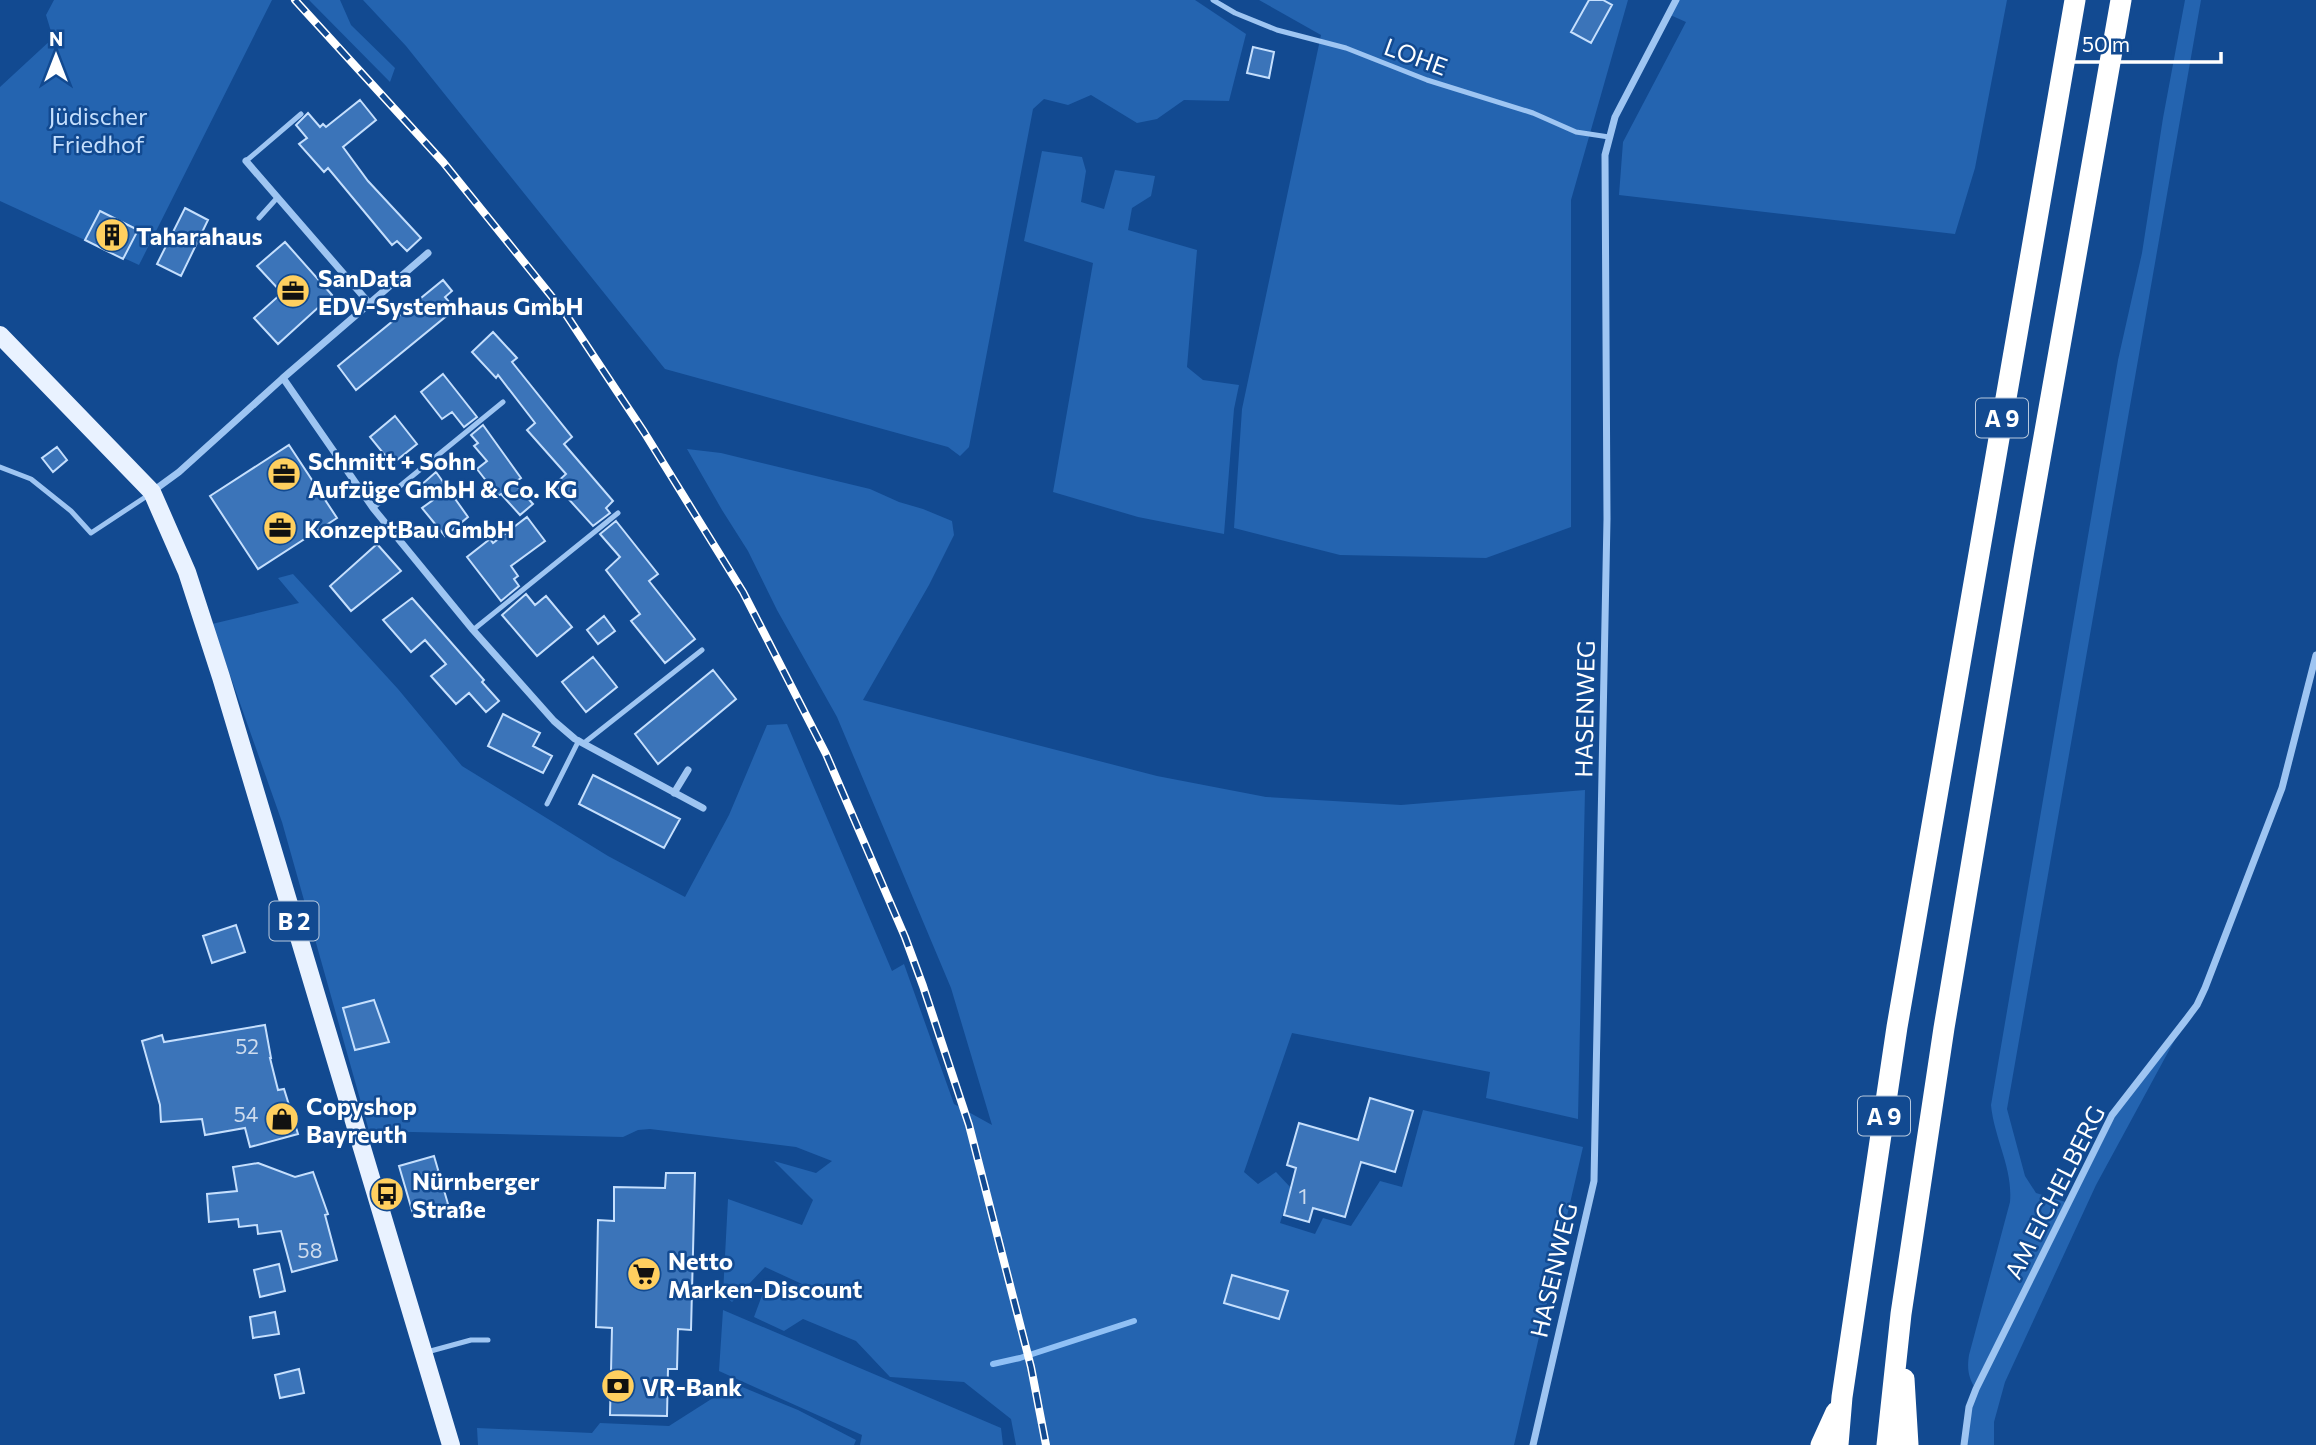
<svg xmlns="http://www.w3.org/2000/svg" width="2316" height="1445" font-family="Commissioner,sans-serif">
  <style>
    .green { fill: #2464b0 }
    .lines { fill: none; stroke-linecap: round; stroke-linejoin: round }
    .stream { stroke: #90c0f5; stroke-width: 6 }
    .building { fill: #3b74b9; stroke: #c5dffd; stroke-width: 2 }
    .service { stroke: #9ec5f2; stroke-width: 5 }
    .minor { stroke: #9ec5f2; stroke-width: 7 }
    .primary { stroke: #e9f2ff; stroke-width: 18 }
    .motorway { stroke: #fff; stroke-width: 21 }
    .rail-casing { stroke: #fff; stroke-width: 8 }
    .rail { stroke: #124a91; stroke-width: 5; stroke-dasharray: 16; stroke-linecap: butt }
    .labels { text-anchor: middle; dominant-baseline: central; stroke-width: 5; stroke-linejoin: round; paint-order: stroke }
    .number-label { font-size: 21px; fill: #cedcee }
    .shield { fill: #124a91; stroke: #b8c9de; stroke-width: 2 }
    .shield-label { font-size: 23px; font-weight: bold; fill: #fff }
    .street-label { font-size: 24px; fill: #fff; stroke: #124a91 }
    .park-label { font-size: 24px; fill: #c5dffd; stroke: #124a91 }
    .poi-label { font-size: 24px; font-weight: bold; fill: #fff; stroke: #124a91; text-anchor: start }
  </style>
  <rect width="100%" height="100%" fill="#124a91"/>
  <path class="green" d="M54 0H272L139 265 0 201V87L53 38 46 15Z
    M309 0H340L351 25 395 68 390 82Z
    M363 0H1195L1246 34 1229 101 1184 100 1157 119 1137 123 1091 95 1068 105 1044 99 1033 109 969 447 960 456 948 447 665 369 406 46Z
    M1259 0H1628L1571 200V527L1486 558 1340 555 1234 528 1242 409 1321 35Z
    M1676 0H2007L1975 168 1955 234 1619 195 1623 142 1686 22 1668 14Z
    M2185 0H2201L2007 1109 2025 1176 2036 1193 2069 1203 2112 1115 2185 1021 2096 1185 2005 1382 1994 1422V1445H1964L1976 1390C1968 1377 1967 1369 1969 1355L2010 1202C2013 1168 1994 1138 1991 1105L2118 360 2142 253 2163 118Z
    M1042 151 1082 157 1086 171 1081 202 1104 209 1115 170 1155 176 1151 196 1132 208 1128 230 1197 250 1187 367 1203 380 1239 385 1234 409 1224 534 1138 517 1053 492 1093 263 1024 241Z
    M687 449 721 453 870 489 899 502 923 509 952 521 954 535 929 585 863 700 1157 776 1266 797 1401 805 1585 790 1578 1119 1486 1098 1490 1072 1292 1033 1244 1172 1258 1184 1276 1172 1291 1188 1280 1223 1315 1234 1323 1218 1351 1226 1380 1181 1402 1187 1423 1110 1583 1147 1514 1445H1016L1011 1419 964 1382 890 1377 856 1341 803 1319 784 1331 754 1317 764 1290 802 1284 765 1267 732 1302 723 1294 728 1199 802 1225 813 1200 774 1161 816 1173 832 1161 796 1147 650 1129 638 1130 623 1137 369 1131 282 822 212 624 299 603 278 578 293 574 398 689 462 766 608 856 685 897 729 815 767 725 787 724 892 971 904 964 954 1104 992 1125 951 988 837 717 777 610 748 551 722 510Z
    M723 1310 1001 1428 1003 1445H860L862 1435 719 1371Z
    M735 1384 798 1410 856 1440 854 1445H478L477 1428 592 1433 600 1423 669 1426Z"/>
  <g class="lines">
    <path class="stream" d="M993 1364 1020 1358 1134 1321"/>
  </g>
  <path class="building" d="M1589 0H1603L1612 5 1591 43 1571 32Z
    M1253 47 1274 52 1269 78 1247 73Z
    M360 100 376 120 343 147 368 181 421 238 407 251 397 241 392 245 328 168 324 172 299 144 307 138 296 125 308 113 320 127 323 124 326 127Z
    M185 208 208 220 181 276 157 264Z
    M100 211 138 230 123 259 85 240Z
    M285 242 332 295 278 344 254 318 282 293 257 266Z
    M443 280 452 291 445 297 455 309 356 390 338 366Z
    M493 332 517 358 512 362 572 437 564 444 613 501 606 508 610 513 593 526 555 484 566 474 527 430 535 423 498 375 496 378 472 352Z
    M443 374 477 417 464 427 452 412 442 419 421 392Z
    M395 416 417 444 392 464 370 437Z
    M483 425 521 478 514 483 533 504 520 515 501 494 498 496 477 469 487 461 474 446 478 443 471 435Z
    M289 445 337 518 258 569 210 496Z
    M57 447 67 460 53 472 42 458Z
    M436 472 468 517 445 536 422 508 433 500 420 486Z
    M527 517 545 541 511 566 518 576 514 579 519 586 501 601 467 557 490 539 493 543Z
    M616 521 658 574 649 581 695 639 665 663 631 621 640 614 606 570 620 557 600 534Z
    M377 544 401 571 351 611 330 586Z
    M526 594 535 605 546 596 572 627 537 656 502 615Z
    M412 598 484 680 482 682 499 701 486 712 469 693 456 704 431 676 446 664 425 640 411 652 383 620Z
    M604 616 615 631 598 644 587 630Z
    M593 657 617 687 586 712 562 682Z
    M713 670 736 699 658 764 635 734Z
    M503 714 540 733 533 746 552 756 543 773 488 746Z
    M593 775 680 819 664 848 579 804Z
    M236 925 245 952 212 963 203 936Z
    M374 1000 389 1042 355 1050 343 1008Z
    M265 1025 271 1058H270L278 1090 284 1089 298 1134 250 1147 245 1128 205 1135 202 1119 161 1122 160 1105 142 1041 162 1035 164 1042Z
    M1370 1098 1413 1111 1395 1172 1361 1162 1345 1217 1313 1208 1309 1222 1284 1215 1296 1168 1287 1165 1299 1123 1358 1140Z
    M434 1156 448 1204 413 1214 399 1166Z
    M258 1163 295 1177 313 1172 328 1214 325 1215 337 1260 292 1272 281 1231 258 1234 257 1225 239 1227 238 1219 209 1222 207 1194 237 1191 233 1167Z
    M666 1173H695L691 1330 678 1329 677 1369H668L667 1416 610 1415 612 1328 596 1327 598 1220 614 1221V1187L665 1188Z
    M279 1264 285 1291 260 1297 254 1270Z
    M1232 1275 1288 1291 1279 1319 1224 1303Z
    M275 1312 279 1334 253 1338 250 1317Z
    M299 1369 304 1393 280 1398 275 1375Z"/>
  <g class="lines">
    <path class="service" d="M1213 0 1235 13 1277 30 1346 48 1427 80 1533 113 1576 132 1609 137
      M246 161 301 114
      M259 218 277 198
      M0 467 31 479 71 511 91 533 150 494
      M373 508 503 402
      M473 630 618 513
      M584 743 702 650
      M547 804 579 740
      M427 1352 471 1340H488"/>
    <path class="minor" d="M246 161 369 303
      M283 378 373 508 473 630 554 721 575 739 703 808
      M153 491 179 472 283 378 428 253
      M674 793 688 770
      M1533 1445 1594 1181 1607 519 1605 155 1615 117 1676 0
      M1964 1445 1969 1407 1976 1389 2112 1115 2185 1021 2197 1005 2205 988 2282 788 2316 655"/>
    <path class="primary" d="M0 335 152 492 187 572 221 677 451 1445"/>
    <path class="motorway" d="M1904 1379 1908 1445
      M1821 1445 1836 1412
      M1838 1445 1842 1397 1897 1027 2075 0
      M1887 1445 1901 1314 1944 1028 2024 550 2121 0"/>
    <g class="rail-casing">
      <path id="rail" d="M295 0 443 162 565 313 644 432 743 592 826 754 905 937 923 986 969 1125 1031 1367 1046 1445"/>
    </g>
    <use href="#rail" class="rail"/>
  </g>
  <defs>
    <g id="building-disc" transform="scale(1.75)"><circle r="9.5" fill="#ffcf5f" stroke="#124a91"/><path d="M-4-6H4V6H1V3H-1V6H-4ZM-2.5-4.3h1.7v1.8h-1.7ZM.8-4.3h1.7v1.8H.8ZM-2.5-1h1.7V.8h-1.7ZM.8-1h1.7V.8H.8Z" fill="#111"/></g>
    <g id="office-disc" transform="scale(1.75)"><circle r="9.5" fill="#ffcf5f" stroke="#124a91"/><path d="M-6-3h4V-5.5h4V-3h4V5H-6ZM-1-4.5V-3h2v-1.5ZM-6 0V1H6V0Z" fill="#111"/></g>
    <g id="shop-disc" transform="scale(1.75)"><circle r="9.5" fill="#ffcf5f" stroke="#124a91"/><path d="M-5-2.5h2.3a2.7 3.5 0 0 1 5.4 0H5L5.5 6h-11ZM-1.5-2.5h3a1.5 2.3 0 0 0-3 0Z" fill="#111"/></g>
    <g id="bus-disc" transform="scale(1.75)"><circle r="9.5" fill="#ffcf5f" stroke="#124a91"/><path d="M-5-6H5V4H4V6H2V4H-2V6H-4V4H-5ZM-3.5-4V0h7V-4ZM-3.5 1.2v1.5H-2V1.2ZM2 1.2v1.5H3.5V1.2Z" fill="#111"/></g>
    <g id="supermarket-disc" transform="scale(1.75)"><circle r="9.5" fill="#ffcf5f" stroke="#124a91"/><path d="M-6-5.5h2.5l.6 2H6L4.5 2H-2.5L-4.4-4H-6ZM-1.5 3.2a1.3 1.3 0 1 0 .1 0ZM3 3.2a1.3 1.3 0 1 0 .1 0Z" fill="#111"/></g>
    <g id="bank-disc" transform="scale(1.75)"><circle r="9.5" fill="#ffcf5f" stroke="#124a91"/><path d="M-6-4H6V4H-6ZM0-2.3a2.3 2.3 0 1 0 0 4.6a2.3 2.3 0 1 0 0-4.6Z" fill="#111"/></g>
  </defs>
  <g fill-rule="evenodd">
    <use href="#building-disc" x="112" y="235"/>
    <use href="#office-disc" x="293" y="291"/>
    <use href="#office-disc" x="284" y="474"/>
    <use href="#office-disc" x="280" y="528"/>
    <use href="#shop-disc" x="282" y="1119"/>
    <use href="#bus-disc" x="387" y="1194"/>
    <use href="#supermarket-disc" x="644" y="1274"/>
    <use href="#bank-disc" x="618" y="1386"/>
  </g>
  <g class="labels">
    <g class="number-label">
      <text x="247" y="1045">52</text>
      <text x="246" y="1113">54</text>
      <text x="1303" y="1195">1</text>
      <text x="310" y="1249">58</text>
    </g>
    <g class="shield">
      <rect x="1976" y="398.5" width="52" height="39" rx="5"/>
      <rect x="269.5" y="901.5" width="49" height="39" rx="5"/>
      <rect x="1858" y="1096.5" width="52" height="39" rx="5"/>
    </g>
    <g class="shield-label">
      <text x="2002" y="418">A 9</text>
      <text x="294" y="921">B 2</text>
      <text x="1884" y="1116">A 9</text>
    </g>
    <g class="street-label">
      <text transform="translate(1416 56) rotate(20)">LOHE</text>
      <text transform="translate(1584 709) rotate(-89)">HASENWEG</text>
      <text transform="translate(2054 1192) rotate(-63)">AM EICHELBERG</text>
      <text transform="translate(1553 1270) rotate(-77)">HASENWEG</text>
    </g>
    <g class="park-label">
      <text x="98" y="115">Jüdischer<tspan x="98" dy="28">Friedhof</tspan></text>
    </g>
    <g class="poi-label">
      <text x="136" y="235">Taharahaus</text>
      <text x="318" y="277">SanData<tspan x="318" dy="28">EDV-Systemhaus GmbH</tspan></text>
      <text x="308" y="460">Schmitt + Sohn<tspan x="308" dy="28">Aufzüge GmbH &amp; Co. KG</tspan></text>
      <text x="304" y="528">KonzeptBau GmbH</text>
      <text x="306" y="1105">Copyshop<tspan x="306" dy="28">Bayreuth</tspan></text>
      <text x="412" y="1180">Nürnberger<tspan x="412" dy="28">Straße</tspan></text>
      <text x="668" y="1260">Netto<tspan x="668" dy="28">Marken-Discount</tspan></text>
      <text x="642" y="1386">VR-Bank</text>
    </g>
  </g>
  <g transform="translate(56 56)" stroke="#124a91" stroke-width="5" paint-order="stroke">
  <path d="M0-5L12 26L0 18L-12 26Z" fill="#ffffff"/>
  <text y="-10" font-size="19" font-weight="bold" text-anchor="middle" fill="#ffffff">N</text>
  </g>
  <path d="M2071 52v10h150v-10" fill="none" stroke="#ffffff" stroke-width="3.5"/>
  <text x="2082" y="52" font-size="21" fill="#ffffff" stroke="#124a91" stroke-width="5" paint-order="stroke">50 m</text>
</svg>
